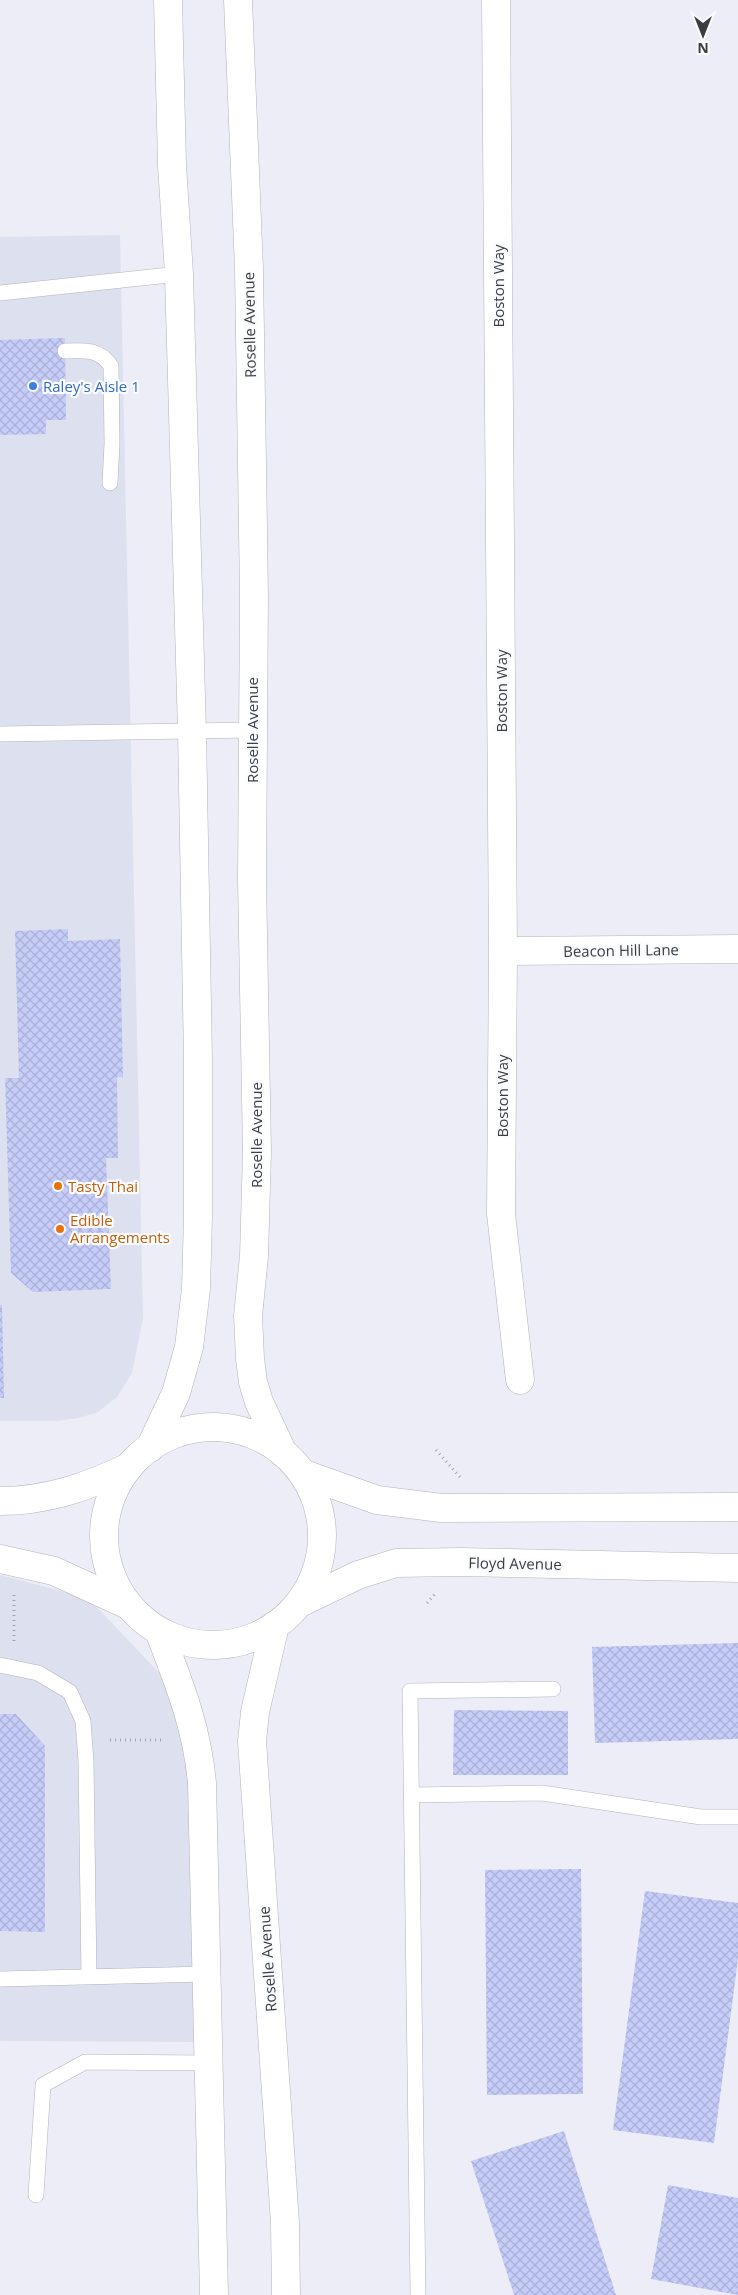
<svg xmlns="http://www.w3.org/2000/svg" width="738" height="2295" font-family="'Open Sans',sans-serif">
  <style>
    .built { fill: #dde0ef }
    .building { fill: url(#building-cross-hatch) }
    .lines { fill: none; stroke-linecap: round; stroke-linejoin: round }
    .service-casing { stroke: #b2b3bb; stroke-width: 16 }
    .minor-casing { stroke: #b2b3bb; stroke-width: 29 }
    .tertiary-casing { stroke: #b2b3bb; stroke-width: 29 }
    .secondary-casing { stroke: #b2b3bb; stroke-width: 29 }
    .path { stroke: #a4a5ac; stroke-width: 3; stroke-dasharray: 1 4; stroke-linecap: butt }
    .service { stroke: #fff; stroke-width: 15 }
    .minor { stroke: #fff; stroke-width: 28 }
    .tertiary { stroke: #fff; stroke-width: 28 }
    .secondary { stroke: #fff; stroke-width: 28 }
    .shop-dot { fill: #3f7fe0; stroke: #fafbfe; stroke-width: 2 }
    .food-dot { fill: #e8710a; stroke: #fafbfe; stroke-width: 2 }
    .labels { text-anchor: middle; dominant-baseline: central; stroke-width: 4.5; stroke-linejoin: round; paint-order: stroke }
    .street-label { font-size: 15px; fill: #3c3d40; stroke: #fafbfe }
    .shop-label { font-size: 15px; fill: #366cbe; stroke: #fafbfe; text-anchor: start }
    .food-label { font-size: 15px; fill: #c56008; stroke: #fafbfe; text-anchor: start }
  </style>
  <defs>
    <pattern id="building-cross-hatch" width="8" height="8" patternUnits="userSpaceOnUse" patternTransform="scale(1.25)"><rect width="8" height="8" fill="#c6ccf8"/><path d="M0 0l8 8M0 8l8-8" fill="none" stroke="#abb0d6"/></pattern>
  </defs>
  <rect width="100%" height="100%" fill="#ecedf6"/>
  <path class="built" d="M120 235 143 1318 132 1373 117 1397 98 1412 79 1418 56 1421H0V237Z
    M0 1575 88 1598 166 1680 191 1767 200 2042 0 2041Z"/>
  <path class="building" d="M65 338 66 420H46V434L0 435V340Z
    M68 929V941L120 939 123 1077H117L118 1158H106L111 1289 33 1292 11 1273 5 1078H19L15 931Z
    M0 1305H2L4 1398H0Z
    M738 1643V1739L595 1743 592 1647Z
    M454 1710 568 1711V1775H453Z
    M0 1714H16L45 1746V1932L0 1931Z
    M581 1869 583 2094 487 2095 485 1870Z
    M645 1891 738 1903V1959L714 2143 613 2130Z
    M564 2131 616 2295H514L471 2161Z
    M668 2185 738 2198V2295L651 2279Z"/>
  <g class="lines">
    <g class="service-casing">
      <path id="service" d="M0 293 179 274
        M65 351C84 350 100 349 111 366L112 444 110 483
        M0 734 252 730
        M0 1665 38 1673 70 1692 83 1721 86 1762 89 1977
        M412 1795 542 1793 701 1817H738
        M0 1979 207 1974
        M36 2195 43 2085 85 2062 208 2063
        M418 2295 410 1691 553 1689"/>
    </g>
    <g class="minor-casing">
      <path id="minor" d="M496 0 503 951 501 1214 520 1380
        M503 951 738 949"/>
    </g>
    <g class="tertiary-casing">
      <path id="tertiary" d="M304 1474 377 1500 441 1508 738 1507
        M0 1501C47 1501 87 1487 129 1467
        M0 1559 54 1571 128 1605
        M300 1603 358 1575 396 1563 460 1562 738 1568"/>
    </g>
    <g class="secondary-casing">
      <path id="secondary" d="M238 0 249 269 254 596 252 879 257 1152 254 1256 248 1316 250 1359 253 1382 259 1402 283 1453
        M104 1536a109 109 0 1 1 218 0a109 109 0 1 1-218 0Z
        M150 1448 176 1393 189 1347 196 1289 198 1216V1059L192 731 179 274 172 165 168 0
        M275 1625 255 1712 252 1741 285 2223 286 2295
        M159 1631C179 1683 197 1727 202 1783L214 2295"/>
    </g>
    <path class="path" d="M436 1450 460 1477
      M14 1595V1643
      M427 1603 435 1594
      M110 1740H163"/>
    <use href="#service" class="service"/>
    <use href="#minor" class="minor"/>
    <use href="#tertiary" class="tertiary"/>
    <use href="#secondary" class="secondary"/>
  </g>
  <circle class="shop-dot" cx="33" cy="386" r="5"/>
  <g class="food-dot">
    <circle cx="58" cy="1186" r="5"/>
    <circle cx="60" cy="1229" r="5"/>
  </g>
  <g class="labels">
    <g class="street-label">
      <text transform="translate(498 286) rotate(-90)">Boston Way</text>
      <text transform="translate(249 325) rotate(-91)">Roselle Avenue</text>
      <text transform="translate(501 691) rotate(-90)">Boston Way</text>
      <text transform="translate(252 730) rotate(-90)">Roselle Avenue</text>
      <text transform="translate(621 950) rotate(-1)">Beacon Hill Lane</text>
      <text transform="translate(502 1096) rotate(-90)">Boston Way</text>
      <text transform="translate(256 1135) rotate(-90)">Roselle Avenue</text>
      <text transform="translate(515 1563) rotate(1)">Floyd Avenue</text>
      <text transform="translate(267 1959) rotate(-94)">Roselle Avenue</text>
    </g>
    <g class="shop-label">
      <text x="43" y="386">Raley's Aisle 1</text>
    </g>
    <g class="food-label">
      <text x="68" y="1186">Tasty Thai</text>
      <text x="70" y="1220">Edible<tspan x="70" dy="17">Arrangements</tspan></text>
    </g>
  </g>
  <g transform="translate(703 35) rotate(180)" stroke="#fafbfe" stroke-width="4" paint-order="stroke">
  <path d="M0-4L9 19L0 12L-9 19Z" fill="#3c3d40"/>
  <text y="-8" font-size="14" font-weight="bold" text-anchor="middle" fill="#3c3d40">N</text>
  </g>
</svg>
